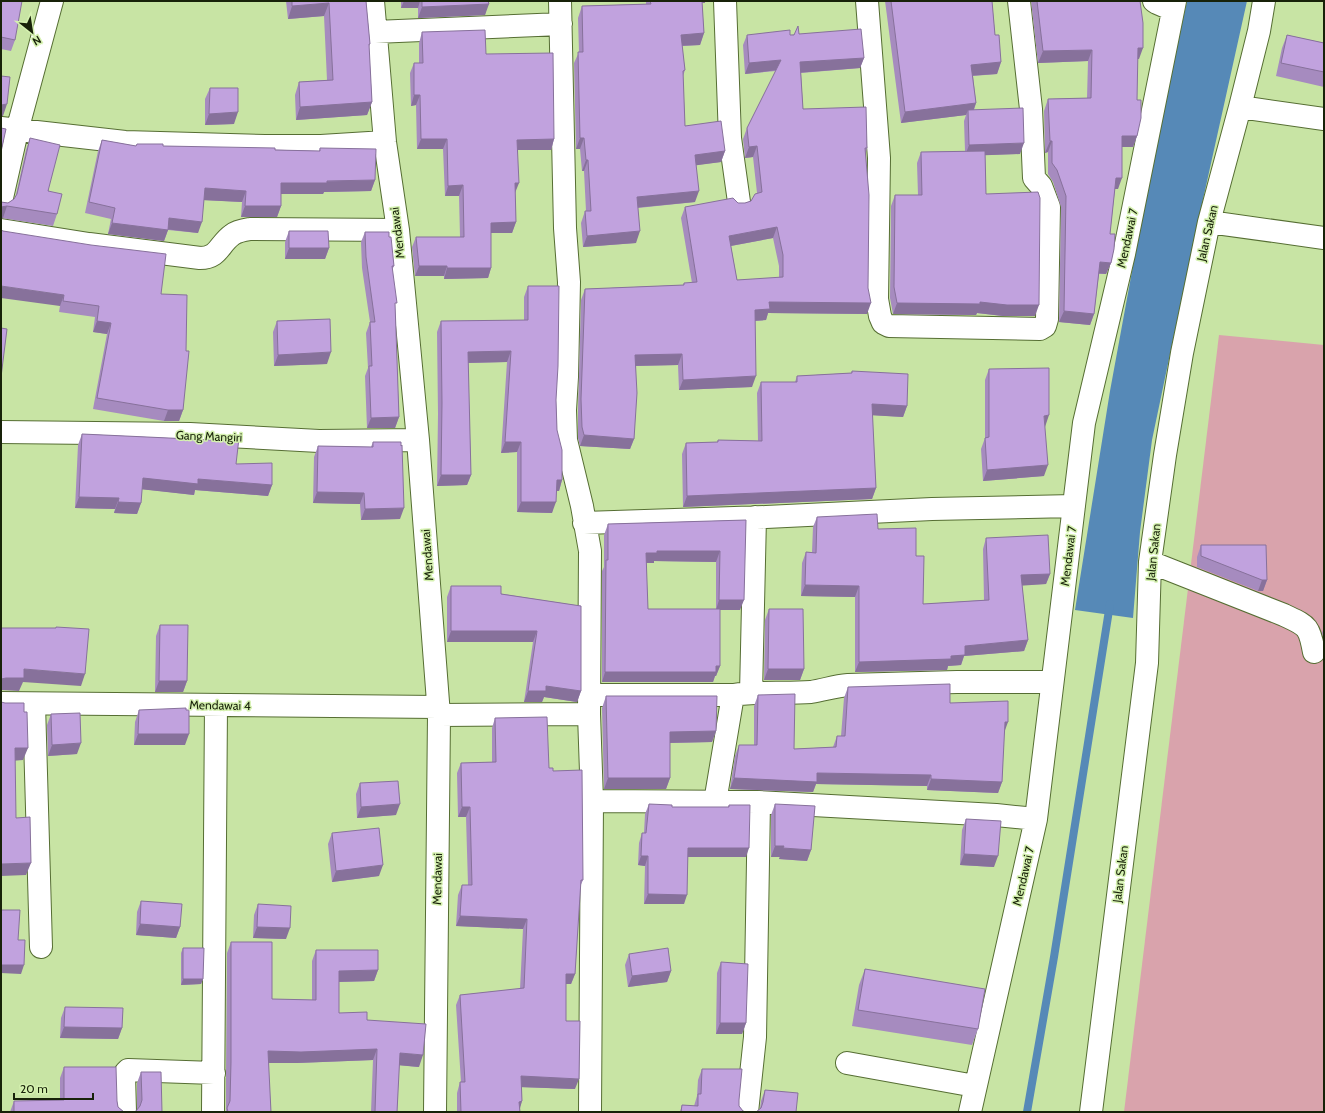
<svg xmlns="http://www.w3.org/2000/svg" width="1325" height="1113" font-family="Cabin,sans-serif">
  <style>
    .green { fill: #d9a3ac }
    .water { fill: #5689b7 }
    .lines { fill: none; stroke-linecap: round; stroke-linejoin: round }
    .stream { stroke: #5689b7; stroke-width: 8 }
    .street-casing { stroke: #566e33; stroke-width: 24 }
    .street { stroke: #fff; stroke-width: 22 }
    .wall { fill: #a68bbf; fill-rule: evenodd }
    .shaded-wall { fill: #87719b }
    .building { fill: #c1a2de; stroke: #87719b; fill-rule: evenodd }
    .labels { text-anchor: middle; dominant-baseline: central; stroke-width: 3; stroke-linejoin: round; paint-order: stroke }
    .street-label { font-size: 12px; fill: #182209; stroke: #d5f1b0 }
  </style>
  <rect width="100%" height="100%" fill="#c8e4a4"/>
  <path class="green" d="M1219 335 1324 345V1112H1124Z"/>
  <path class="water" d="M1187 1H1247L1192 249 1152 440 1140 532 1133 618 1075 610 1110 391 1153 157Z"/>
  <g class="lines">
    <path class="stream" d="M1027 1112 1054 957 1110 604"/>
    <g class="street-casing">
      <path id="street" d="M373 1 385 142 398 230 418 440 439 715 435 1112
        M560 1 565 228 569 282 567 377 565 410 566 440 582 506 590 551 589 714 592 801 590 1112
        M725 1 730 138 739 202
        M867 1 879 158 877 299 880 316 883 323 889 326 1040 329 1045 326 1047 319 1049 207 1041 186 1034 178 1031 109 1019 1
        M1154 1 1157 3 1173 10
        M375 32 561 24
        M1240 107 1324 119
        M1 128 125 142 265 146H321L385 142
        M1 202 17 131 52 1
        M1209 222 1324 238
        M1 230 89 244 200 258C219 258 219 244 232 235 237 231 244 230 250 229L398 230
        M1 432 190 434 319 441 418 440
        M584 523 766 517 932 509 1074 506
        M1150 562 1284 615C1307 626 1309 625 1314 652
        M751 693 755 517
        M590 695H733C759 691 785 694 811 692 824 690 835 686 848 685L957 682H1052
        M1 703 438 707
        M34 704 41 947
        M439 715 589 714
        M592 801 759 802 996 815 1036 819
        M715 802 733 695
        M847 1063 975 1086
        M125 1112 124 1075 126 1072 128 1070 214 1073
        M213 1112 216 705
        M747 1112 755 1037 759 802
        M970 1112 1036 819 1084 423 1124 254 1175 1
        M1091 1112 1147 663 1150 562 1165 455 1182 353 1209 222 1240 107 1259 31 1264 1"/>
    </g>
    <use href="#street" class="street"/>
  </g>
  <path class="wall" d="M1 1 15 40 11 51 1 49Z
    M286 1H366L370 44 369 47 372 102 367 115 296 120 295 95 299 82 327 80 324 16 288 19Z
    M401 1H488L485 15 418 18V8H401Z
    M646 1H705V3H702L704 33 700 45 682 46 685 70 683 76 685 126 725 151 721 162 696 165 695 202 638 208 636 243 583 247 581 223 585 211H586L584 171H582L580 149H576L574 63 579 52 578 18 582 6 646 4Z
    M885 1H992L995 35 1001 62 997 74 973 76 976 103 974 110 1020 154 985 155 986 194 1035 316H1003L977 313 976 315 893 314 890 298 891 206 895 195H918L917 163 921 152 965 151 964 121 966 115 901 123Z
    M1031 1H1140L1139 59H1137V136L1133 147H1122L1118 189H1115L1110 234 1111 263 1106 274H1099L1094 314 1090 325 1059 322 1061 207 1053 182 1048 174V152L1045 153 1044 111 1048 99 1087 98 1088 61 1038 63Z
    M422 32 486 54 554 139 551 150H517L515 192 516 222 512 233H491V268L488 278 444 279V276H415L412 247 416 237H460L459 196H445L443 149H417L416 105 411 106 410 73 414 63H419V43Z
    M799 34 864 58 860 68 801 73 803 109 867 148 866 152 867 314 768 313 766 320 755 321 752 387 679 390 678 365 636 366 634 439 630 449 580 446 578 438V410L581 300 585 289 683 285 684 283H692L681 218 685 207 738 203H745L751 201 757 193 753 157 745 158 743 139 747 128 776 71 745 74 743 45 747 35H790ZM773 238 779 266V278L737 280 731 246Z
    M1287 35 1324 43V87L1276 76 1282 48Z
    M210 88 234 124 205 125V99Z
    M30 138 57 214 53 226 1 218V202L8 203 15 199 26 150Z
    M102 140 136 146 137 144 163 146 319 151 320 148 375 180 371 191 324 192 323 194H281V206L277 217H241L242 202 204 200 198 233 168 230 164 241 108 234 111 219 85 213 98 151Z
    M1 230 161 294 183 410 179 421H164L93 409 107 334 93 332 95 317 59 312 60 306Z
    M289 231 329 248 325 259H285V242Z
    M365 232 389 237 394 266 392 270 395 308 399 417 395 428H367L365 376 368 368 366 333 370 322 362 268 361 242Z
    M528 286 556 400 557 430 562 480 559 491H556L552 513 517 512V452L501 453 507 362 468 363 471 475 467 485 437 486 438 414 437 332 441 321 524 320V297Z
    M277 321 327 364 274 366 273 332Z
    M989 369 1044 476 983 481 981 449 985 438V380Z
    M852 371 907 406 903 417 872 415 876 488 872 499 683 507 682 454 686 443 717 442 718 440 758 441 757 393 761 382H795L797 376 851 373Z
    M82 434 212 440 213 436 236 464 272 485 268 496 195 490 194 495 142 489 141 503 137 514 114 513 115 509 75 508 78 445Z
    M373 442 400 519 361 520 360 504 313 503 314 457 318 446 371 447Z
    M817 517 878 529 916 556 923 604 984 600 983 549 986 538 1050 574 1046 584 1022 585 1028 640 1024 651 964 656 961 665 948 666 947 670 855 672V597L801 596 802 563 806 552H812L813 527Z
    M746 520 740 610H720V666L716 676H715L713 682H602V571L604 567V535L608 524ZM654 561 716 562V609H648L646 563H654Z
    M1201 545 1267 580 1263 591H1258L1197 567V557Z
    M451 586 581 606V691L577 702 544 697 542 702H524L533 642H447V597Z
    M769 609 804 669 800 680H764L765 620Z
    M160 625 187 681 183 692H155L156 636Z
    M1324 628V639L1322 633Z
    M848 687 950 703 1004 733 1002 782 998 793 927 790V786L816 784 813 792 730 789 735 756 739 745H754V706L758 695 794 749 833 747 837 736H841L844 698Z
    M606 696 716 731 712 742 670 743V778L666 789H604L602 708Z
    M139 710 185 745H134L135 722Z
    M51 714 77 754 48 756 47 725Z
    M495 718 549 768 553 771 583 880 580 887 575 974 571 984H566V1021L575 1089 522 1087V1101L519 1109 520 1112H457V1093L460 1082H461L456 1005 460 995 520 989 523 929 456 926 458 895 462 885H468L466 817H458L457 773 461 763 492 762V728Z
    M360 783 396 815 357 818 356 794Z
    M649 804 672 807H728L729 805 746 857H688L684 904H644L645 866 638 865 639 843 642 833H644L645 814Z
    M775 804 811 850 807 861 779 859 780 857H771V815Z
    M966 819 994 867 960 865 962 830Z
    M332 833 379 876 332 882 328 844Z
    M141 901 180 927 176 938 136 935 137 912Z
    M258 904 286 939 253 938 254 915Z
    M231 942 272 999 312 1000V961L316 950 378 970 374 981 339 982V1013L367 1020 419 1067 399 1065 397 1112H371L373 1060 297 1063H268L271 1112H226V1073L227 953Z
    M183 948 203 979 201 984 181 985V953Z
    M629 954 671 971 667 982 628 987 625 965Z
    M721 962 746 1023 742 1034H716L717 973Z
    M865 969 978 1029 972 1045 852 1026 859 985Z
    M65 1007 122 1028 118 1039 60 1038 61 1018Z
    M64 1067 117 1101 118 1107 124 1112H10L14 1101 60 1100V1078Z
    M702 1069 739 1100V1106L743 1111 746 1112H680L682 1105 694 1106 697 1096 698 1080Z
    M141 1072 162 1112 136 1111 137 1110V1083Z
    M765 1090 796 1112 760 1109 761 1101Z"/>
  <path class="shaded-wall" d="M404 1H420L418 8H401Z
    M698 1H705V3H697Z
    M329 3 324 16 288 19 292 6Z
    M489 4 485 15 418 18 422 7Z
    M704 33 700 45 677 46 681 35Z
    M1138 48H1143L1139 59H1133Z
    M1092 50 1088 61 1038 63 1043 51Z
    M864 58 860 68 796 73 800 62Z
    M781 60 777 70 745 74 749 63Z
    M1001 62 997 74 967 76 971 65Z
    M414 95H420L416 105 411 106Z
    M372 102 367 115 296 120 300 107Z
    M976 103 972 114 968 110 966 115 901 123 905 112Z
    M7 104 3 116H1V105Z
    M238 112 234 124 205 125 209 114Z
    M1122 136H1137L1133 147H1118Z
    M580 138H584L580 149H576Z
    M421 139H447L443 149H417Z
    M554 139 551 150H513L517 140Z
    M1050 141H1052L1048 152 1045 153Z
    M1024 143 1020 154 965 156 969 145Z
    M757 146 753 157 745 158 749 147Z
    M725 151 721 162 691 166 695 155Z
    M586 160H588L584 171H582Z
    M1116 178H1122L1118 189H1112Z
    M375 180 371 191 324 192 323 194H277L281 183Z
    M515 183H519L515 193Z
    M463 185 459 196H445L448 186Z
    M205 188 246 191 242 202 201 200Z
    M699 191 695 202 633 208 637 197Z
    M7 206 3 218H1V207Z
    M245 206H281L277 217H241Z
    M169 218 202 222 198 233 165 229Z
    M516 222 512 233H488L491 223Z
    M112 223 168 230 164 241 108 234Z
    M777 227 773 238 725 247 729 236Z
    M640 231 636 243 583 247 587 236Z
    M289 248H329L325 259H285Z
    M1100 262 1111 263 1106 274 1096 273Z
    M419 266H447L444 276H415Z
    M447 268H491L488 278 444 279Z
    M1 286 64 295 60 306 1 298Z
    M769 302 871 303 867 314 768 313 766 320 751 321 755 310Z
    M980 302 1039 305 1035 316H1003L977 313 976 315 893 314 897 303Z
    M1064 311 1094 314 1090 325 1059 322Z
    M97 321 111 323 107 334 93 332Z
    M511 351 507 362 464 363 468 352Z
    M331 352 327 364 274 366 278 355Z
    M682 354 678 365 631 366 635 355Z
    M756 376 752 387 679 390 683 380Z
    M872 404 907 406 903 417 868 415Z
    M168 410H183L179 421H164Z
    M1049 415 1045 427 1044 416Z
    M399 417 395 428H367L371 418Z
    M584 435 634 439 630 449 580 446Z
    M505 442H521L517 452 501 453Z
    M1048 465 1044 476 983 481 987 470Z
    M441 475H471L467 485 437 486Z
    M143 478 198 479 272 485 268 496 195 490 194 495 139 489Z
    M557 480H562L559 491H553Z
    M876 488 872 499 683 507 687 496Z
    M317 492 364 493 360 504 313 503Z
    M79 497 119 498 115 509 75 508Z
    M118 502 141 503 137 514 114 513Z
    M521 502H556L552 513 517 512Z
    M404 508 400 519 361 520 365 509Z
    M657 551H720L716 562 654 561V563H642L646 553Z
    M1050 574 1046 584 1017 586 1021 575Z
    M1262 580H1267L1263 591H1258Z
    M805 585 859 586 855 597 801 596Z
    M719 600H744L740 610H716Z
    M451 631H537L533 642H447Z
    M1028 640 1024 651 964 656 961 665 948 666 947 670 855 672 859 662 951 656 965 646Z
    M720 666 716 676H715L713 682H602L605 672Z
    M24 669 85 674 81 686 23 682 19 691 1 690V679Z
    M768 669H804L800 680H764Z
    M159 681H187L183 692H155Z
    M546 686 581 691 577 702 544 697 542 702H524L528 691Z
    M1005 722H1008L1004 733Z
    M716 731 712 742 665 743 670 732Z
    M138 734H189L185 745H134Z
    M81 743 77 754 48 756 52 745Z
    M15 748H28L23 760 11 761Z
    M817 773 931 775 927 786 816 784 813 792 730 789 734 778Z
    M608 778H670L666 789H604Z
    M931 779 1002 782 998 793 927 790Z
    M400 804 396 815 357 818 361 807Z
    M462 807H470L466 817H458Z
    M775 846H784L780 857H771Z
    M688 848H749L746 857H685Z
    M783 848 811 850 807 861 779 859Z
    M964 854 998 856 994 867 960 865Z
    M641 856H648L645 866 638 865Z
    M31 863 26 875 1 876V864Z
    M383 865 379 876 332 882 336 871Z
    M648 894 687 895 684 904H644Z
    M460 916 527 919 523 929 456 926Z
    M140 924 180 927 176 938 136 935Z
    M257 927 290 928 286 939 253 938Z
    M1 965H24L21 974 1 973Z
    M378 970 374 981 335 982 339 971Z
    M671 971 667 982 628 987 632 976Z
    M566 974H575L571 984H562Z
    M183 979H203L201 984 181 985Z
    M720 1023H746L742 1034H716Z
    M64 1027 122 1028 118 1039 60 1038Z
    M377 1049 373 1060 297 1063H264L268 1051Z
    M400 1053 423 1055 419 1067 396 1065Z
    M521 1076 579 1079 575 1089 517 1087Z
    M522 1101 519 1112V1102Z"/>
  <path class="building" d="M1 1H22L15 40 1 37Z
    M292 1H366L370 44H369L372 102 300 107 299 82 333 80 329 3 292 6Z
    M422 1H488L489 4 422 7Z
    M650 1H702L704 33 681 35 685 70 683 71 685 126 721 121 725 151 695 155 699 191 637 197 640 231 587 236 585 211H591L588 160H586L584 138H580L578 52H583L582 6 651 4Z
    M891 1H992L995 35H999L1001 62 971 65 976 103 905 112Z
    M1037 1H1140L1143 23V48H1138L1137 100H1141V118L1137 136H1122V178H1116L1110 234H1115L1114 249 1111 263 1100 262 1094 314 1064 311 1066 196 1057 170 1052 163V141H1050L1048 99 1091 98 1092 50 1043 51Z
    M798 26 799 34 861 29 864 58 800 62 803 109 866 107 867 148H865L869 195 868 288 871 303 769 302 770 309 755 310 756 376 683 380 682 354 635 355 637 393 634 439 584 435 582 427 581 399 585 289 684 285V283L697 282 685 207 733 198 738 203H745L751 201 755 194 762 192 757 146 749 147 747 128 781 60 749 63 747 35 790 30V35H794ZM777 227 783 255V277L737 280 729 236Z
    M485 30 486 54 553 53 554 139 517 140 519 183H515L516 222 491 223V268H447V266H419L416 237H464L463 185 448 186 447 139H421L420 95H414V63H423L422 32Z
    M1287 35 1324 43V72L1281 63Z
    M1 76 10 77 7 104 1 105Z
    M210 88H238V112L209 114Z
    M1023 108 1024 143 969 145 968 110Z
    M1 128 6 129 1 152Z
    M30 138 60 145 48 191 62 194 57 214 7 206 1 207V202L8 203 14 199 17 194Z
    M102 140 136 146 137 144H163V146L275 148V150L320 151V148L376 149 375 180 327 181V183H281V206H245L246 191 205 188 202 222 169 218 168 230 112 223 115 208 89 202Z
    M985 151 986 194 1038 192 1040 198 1039 305H1007L980 302V304L897 303 894 287 895 195H922L921 152Z
    M1 230 3 231 91 245 166 254 161 294 187 295 186 351H189L183 410H168L97 398 111 323 97 321 99 306 63 301 64 295 1 286Z
    M289 231H328L329 248H289Z
    M365 232H389V237H391L394 266H392L397 303H395L399 417 371 418 369 366H372L370 322H375L366 257Z
    M528 286H559L558 366 556 400 557 430 562 450V480H557L556 502H521V442H505L511 351 468 352 471 475H441L442 403 441 321 528 320Z
    M330 319 331 352 278 355 277 321Z
    M1 328 7 329 1 377Z
    M1049 368V415L1044 416 1048 465 987 470 985 438 989 437V369Z
    M852 371 908 374 907 406 872 404 876 488 687 496 686 443 718 442V440L762 441 761 382H797V376L852 373Z
    M82 434 212 440 213 436 239 438 236 464 272 463V485L198 479V484L143 478 141 503 118 502 119 498 79 497Z
    M373 442H401V446L402 445 404 508 365 509 364 493 317 492 318 446 373 447Z
    M877 514 878 529 916 528V556H924L923 604 989 600 986 538 1048 535 1050 574 1021 575 1028 640 965 646V655L951 656V659L859 662V586L805 585 806 552 816 553 817 517Z
    M746 520 744 600H719L720 551H657V553H646L648 609H720V666H716V672H605L606 560H608V524Z
    M1201 545H1266L1267 580H1262L1201 556Z
    M451 586H501V594L581 606V691L546 686V691H528L537 631H451Z
    M769 609H803L804 669H768Z
    M160 625H188L187 681H159Z
    M56 627 89 629 85 674 24 669V678H6L1 679V628H56Z
    M950 684V703L1008 701V722H1005L1002 782 931 779V775L817 773V782L734 778 739 745H757L758 695 795 694 794 749 836 747 837 736H845L848 687Z
    M606 696H717L716 731 670 732V778H608Z
    M1 702 5 703H24V712H27L28 748H15L16 818 30 817 31 863 1 864Z
    M186 708V710H189V734H138L139 710Z
    M80 713 81 743 52 745 51 714Z
    M547 717 549 768H553V771L582 770 583 880H581L575 974H566V1021H580L579 1079 521 1076 522 1101 519 1102 520 1112H461L460 1082H465L460 995 524 988 527 919 460 916 462 885H472L470 807H462L461 763 496 762 495 718Z
    M398 781 400 804 361 807 360 783Z
    M649 804 672 805V807H729V805H750L749 848H688L687 895 648 894V856H641L642 833H646Z
    M775 804 815 806 811 850 783 848 784 846H775Z
    M966 819 1001 821 998 856 964 854Z
    M379 828 383 865 336 871 332 833Z
    M141 901 182 904 180 927 140 924Z
    M258 904 291 906 290 928 257 927Z
    M1 910H20L18 940H25L24 965H1Z
    M231 942H272V999L316 1000V950H378V970L339 971V1013L367 1012V1020L426 1024 423 1055 400 1053 397 1112H375L377 1049 301 1052 268 1051 271 1112H228L227 1108 230 1101 231 1062Z
    M183 948H204L203 979H183Z
    M668 948 671 971 632 976 629 954Z
    M721 962 748 964 746 1023H720Z
    M865 969 985 989 978 1029 858 1010Z
    M65 1007 123 1008 122 1028 64 1027Z
    M64 1067H116L117 1101 118 1107 124 1112H14V1101L64 1100Z
    M702 1069H742L739 1100V1106L743 1111 746 1112H681L682 1105 698 1106V1094H701Z
    M141 1072H161L162 1112H134L136 1111 140 1106 142 1100Z
    M765 1090 798 1093 796 1112H756L761 1108 763 1102Z"/>
  <g class="labels">
    <g class="street-label">
      <text transform="translate(397 233) rotate(-97)">Mendawai</text>
      <text transform="translate(1207 233) rotate(-77)">Jalan Sakan</text>
      <text transform="translate(1127 238) rotate(-78)">Mendawai 7</text>
      <text transform="translate(209 436) rotate(2)">Gang Mangiri</text>
      <text transform="translate(1153 552) rotate(-84)">Jalan Sakan</text>
      <text transform="translate(427 555) rotate(-94)">Mendawai</text>
      <text transform="translate(1068 556) rotate(-83)">Mendawai 7</text>
      <text transform="translate(220 705) rotate(1)">Mendawai 4</text>
      <text transform="translate(1120 874) rotate(-83)">Jalan Sakan</text>
      <text transform="translate(1023 876) rotate(-77)">Mendawai 7</text>
      <text transform="translate(437 879) rotate(-89)">Mendawai</text>
    </g>
  </g>
  <rect width="1325" height="1113" fill="none" stroke="#182209" stroke-width="4"/>
  <g transform="translate(32 32) rotate(150)" stroke="#d5f1b0" stroke-width="3" paint-order="stroke">
  <path d="M0-3L7 15L0 10L-7 15Z" fill="#182209"/>
  <text y="-6" font-size="11" font-weight="bold" text-anchor="middle" fill="#182209">N</text>
  </g>
  <path d="M14 1093v6h79v-6" fill="none" stroke="#182209" stroke-width="2"/>
  <text x="20" y="1093" font-size="12" fill="#182209" stroke="#d5f1b0" stroke-width="3" paint-order="stroke">20 m</text>
</svg>
